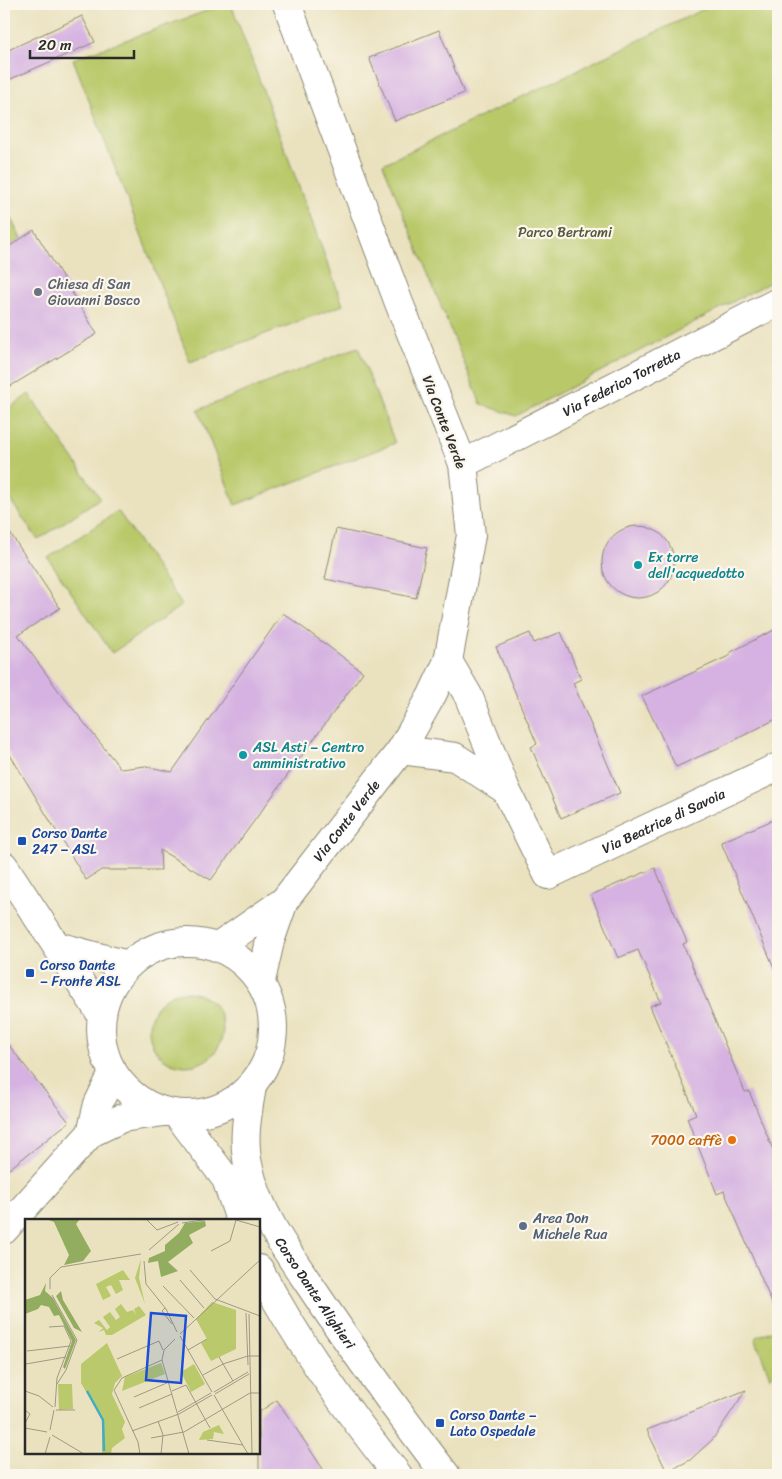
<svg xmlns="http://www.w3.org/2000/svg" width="782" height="1479" font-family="Sriracha,sans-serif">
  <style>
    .green { fill: #b9c96b; stroke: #727a4b }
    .building { fill: #d5b2e1 }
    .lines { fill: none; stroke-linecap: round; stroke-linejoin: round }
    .minor-casing { stroke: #8a8675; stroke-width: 30 }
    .minor { stroke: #fff; stroke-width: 28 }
    .worship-dot { fill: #6b7280; stroke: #fbf7ec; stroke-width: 2 }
    .culture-dot { fill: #0f9aa8; stroke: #fbf7ec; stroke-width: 2 }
    .transit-dot { fill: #1a4fb4; stroke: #fbf7ec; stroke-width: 2 }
    .food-dot { fill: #e8710a; stroke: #fbf7ec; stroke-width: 2 }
    .service-dot { fill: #5c6f8a; stroke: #fbf7ec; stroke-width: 2 }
    .labels { text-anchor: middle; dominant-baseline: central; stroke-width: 4.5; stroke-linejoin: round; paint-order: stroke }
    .park-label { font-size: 14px; fill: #565a3e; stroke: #fbf7ec }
    .worship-label { font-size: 14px; fill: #5b616d; stroke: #fbf7ec; text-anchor: start }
    .street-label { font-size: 14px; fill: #2b2b2b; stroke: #fbf7ec }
    .culture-label { font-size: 14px; fill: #0d838f; stroke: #fbf7ec; text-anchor: start }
    .transit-label { font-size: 14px; fill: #164399; stroke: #fbf7ec; text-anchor: start }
    .food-label { font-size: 14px; fill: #c56008; stroke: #fbf7ec; text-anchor: end }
    .service-label { font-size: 14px; fill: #4e5e75; stroke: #fbf7ec; text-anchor: start }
    .inset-river { fill: none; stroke: #42acc2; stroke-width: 2.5 }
    .inset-road { fill: none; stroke: #9e9984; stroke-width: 1 }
    .view { fill: #1d4ed8; fill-opacity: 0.15; stroke: #1d4ed8; stroke-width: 2.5 }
    .inset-edge { fill: none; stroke: #2b2b2b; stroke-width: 2.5 }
  </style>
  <rect width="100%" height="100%" fill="#fbf7ec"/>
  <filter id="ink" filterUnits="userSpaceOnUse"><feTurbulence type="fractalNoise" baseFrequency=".02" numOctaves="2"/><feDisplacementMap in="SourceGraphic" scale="10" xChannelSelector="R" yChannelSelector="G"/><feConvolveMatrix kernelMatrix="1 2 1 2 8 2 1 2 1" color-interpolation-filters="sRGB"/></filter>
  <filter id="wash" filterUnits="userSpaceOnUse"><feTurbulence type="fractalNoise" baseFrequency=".0096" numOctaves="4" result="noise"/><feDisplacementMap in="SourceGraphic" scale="20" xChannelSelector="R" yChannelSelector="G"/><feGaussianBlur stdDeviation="1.12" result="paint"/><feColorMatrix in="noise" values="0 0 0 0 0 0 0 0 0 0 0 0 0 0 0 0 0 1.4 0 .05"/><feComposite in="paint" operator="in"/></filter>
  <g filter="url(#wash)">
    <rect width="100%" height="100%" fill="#eae2bf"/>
    <path class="green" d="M226 4H231L343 305 190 362 73 59Z
      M714 4H778V278L516 416 481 404 383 164Z
      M4 204 21 239 4 250Z
      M358 347 395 443 235 505 198 410Z
      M29 394 100 498 38 540 4 491V412Z
      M118 511 182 605 112 653 48 558Z
      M149 1029a37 37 0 1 1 74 0a37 37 0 1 1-74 0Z
      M778 1328V1369L770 1377 755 1338Z"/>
    <g id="blocks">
      <path class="building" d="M82 16 95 42 4 82V52Z
        M439 30 464 93 395 121 369 58Z
        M34 230 97 334 4 390V250Z
        M4 524 60 608 18 635 58 690 121 769 146 766 172 772 283 613 363 672 211 880 160 850 161 870H101L86 880 4 745Z
        M602 562a36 36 0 1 1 72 0a36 36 0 1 1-72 0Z
        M336 529 427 548 416 598 325 579Z
        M778 628V718L729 743 676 767 642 696 731 655 729 653Z
        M561 632 581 679 573 683 620 793 561 818 531 747 537 744 496 647 530 633 534 643Z
        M778 818V977L721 842Z
        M655 868 687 942 683 944 745 1092 749 1091 778 1162V1317L724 1191 717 1194 687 1118 696 1114 650 1006 661 1002 638 950 618 958 591 895Z
        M4 1039 69 1122 4 1173Z
        M746 1390 713 1439 690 1460 667 1472 647 1430Z
        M277 1400 327 1475H259V1412Z"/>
    </g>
  </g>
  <g filter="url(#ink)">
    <use href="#blocks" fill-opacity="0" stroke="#8a8675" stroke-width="1"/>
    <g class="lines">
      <g class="minor-casing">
        <g id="minor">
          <path id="s1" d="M463 464 778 302"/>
          <path id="s2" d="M448 661 468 695 506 790 548 875 778 767"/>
          <path d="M401 750 455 757 506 790"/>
          <path d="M4 866 101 1014"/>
          <circle cx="187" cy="1028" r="86"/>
          <path d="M57 946 128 965"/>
          <path id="s3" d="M218 947 284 901 401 750 432 695 448 661 471 535 463 464 399 303 287 4"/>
          <path d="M261 981 270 941 284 901"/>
          <path id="s4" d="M252 1087C247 1115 242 1141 249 1169 259 1213 288 1253 313 1290 355 1353 400 1415 446 1475"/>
          <path d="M178 1115 226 1179 240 1220"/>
          <path d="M91 1133 98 1104 113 1073"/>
          <path d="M4 1230 91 1133 122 1118 164 1112"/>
          <path d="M259 1269C298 1343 346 1410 398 1475"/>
        </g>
      </g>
      <use href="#minor" class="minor"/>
    </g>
  </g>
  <circle class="worship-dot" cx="38" cy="292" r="5"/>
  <g class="culture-dot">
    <circle cx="638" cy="565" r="5"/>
    <circle cx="243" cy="755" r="5"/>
  </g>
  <g class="transit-dot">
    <rect x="17" y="836" width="10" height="10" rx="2.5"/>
    <rect x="25" y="968" width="10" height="10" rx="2.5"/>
    <rect x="435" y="1418" width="10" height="10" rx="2.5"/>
  </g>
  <circle class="food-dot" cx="732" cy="1140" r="5"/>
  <circle class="service-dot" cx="523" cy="1226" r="5"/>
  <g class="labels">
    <g class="park-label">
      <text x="565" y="232">Parco Bertrami</text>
    </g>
    <g class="worship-label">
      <text x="48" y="284">Chiesa di San<tspan x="48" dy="16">Giovanni Bosco</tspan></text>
    </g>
    <g class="street-label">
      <text stroke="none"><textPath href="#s1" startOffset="178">Via Federico Torretta</textPath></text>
      <text transform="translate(444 422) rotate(69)">Via Conte Verde</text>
      <text stroke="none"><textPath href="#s3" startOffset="182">Via Conte Verde</textPath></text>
      <text stroke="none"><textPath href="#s2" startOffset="364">Via Beatrice di Savoia</textPath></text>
      <text stroke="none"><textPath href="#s4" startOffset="224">Corso Dante Alighieri</textPath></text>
    </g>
    <g class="culture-label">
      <text x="648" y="557">Ex torre<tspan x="648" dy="16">dell'acquedotto</tspan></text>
      <text x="253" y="747">ASL Asti – Centro<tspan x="253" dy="16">amministrativo</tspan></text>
    </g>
    <g class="transit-label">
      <text x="32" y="833">Corso Dante<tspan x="32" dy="16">247 – ASL</tspan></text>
      <text x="40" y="965">Corso Dante<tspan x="40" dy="16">– Fronte ASL</tspan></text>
      <text x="450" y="1415">Corso Dante –<tspan x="450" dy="16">Lato Ospedale</tspan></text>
    </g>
    <g class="food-label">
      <text x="722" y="1140">7000 caffè</text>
    </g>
    <g class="service-label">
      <text x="533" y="1218">Area Don<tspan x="533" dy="16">Michele Rua</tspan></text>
    </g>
  </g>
  <g transform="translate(25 1219)">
    <rect width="235" height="235" fill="#eae2bf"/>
    <path d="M116 40 114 59 120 85 110 59ZM98 51 105 61H94L98 71 91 75 86 66 81 68 86 77 78 81 71 65ZM187 83 211 91V130L186 142 176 124 182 120 171 100ZM96 85 102 93 108 91 111 96 109 90 114 87 121 96 87 116H81L79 111 74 113 78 109 69 104 74 101 82 111 85 108 78 98 85 93 91 101 95 98 90 90ZM82 124 97 157 90 164 87 175 100 203 97 210 100 219 87 229 86 235 77 234V200L56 164V145ZM136 144 140 155 97 172 100 158ZM169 145 180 165 166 173 156 153ZM33 165H47L48 190 34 191ZM194 206 199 215 189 213 188 220 174 221 178 213Z" fill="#b9c96b"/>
    <path d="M21 0H55L51 5 66 32 58 42 39 46 44 36 29 3ZM180 2 181 7 164 16 168 24 143 43 153 52 136 58 133 42 123 44 124 39 140 32V26L154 14 160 4ZM21 64 20 72 28 79 51 121 40 150 38 148 47 122 34 96 29 97 24 88 16 86 13 90 0 95V81L15 76ZM36 72 38 81 57 113 49 109 31 77Z" fill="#92ad5f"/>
    <path class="inset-river" d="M62 172 78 201 79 232"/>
    <path class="inset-road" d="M121 0 132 11 153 3M211 1 235 8M157 4 185 0M124 31 154 5M186 32 205 22 211 1M119 42 121 65 141 90 152 113M165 51 190 80 235 97M155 61 179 89M138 67 169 99M25 70V59L36 48 116 35M27 76 52 121 41 151 32 165M140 89 137 92 147 105M221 94 223 146M224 95 227 235M24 108 39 107 46 122 32 159 30 188M155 115 235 41M155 117 187 173M150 120 139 131 137 141 164 235M163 131 182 120M2 132 45 127M194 138 208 162M92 140 134 122 138 131M1 145 41 138M178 156 198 145 223 137H235M0 172 14 177 28 188M147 172 161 166 185 209M189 173 223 153M190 175 224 155M189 176 223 235M109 178 144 163M114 189 147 175M0 191 5 195 0 204M31 191H50M153 193 186 174M133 202 138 216 136 235M0 209 22 213M25 211 29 191M107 212 154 195 187 176M27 216 59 235M126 219 159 213 225 174H235M182 221 218 226M20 235 25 218M115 235 113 223 89 171 97 159 137 141"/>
    <path class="view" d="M126 94 161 97 156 164 121 161Z"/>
    <rect width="235" height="235" class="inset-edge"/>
  </g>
  <rect width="782" height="1479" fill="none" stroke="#fbf7ec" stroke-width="20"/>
  <path d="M30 50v8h104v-8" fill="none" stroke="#2b2b2b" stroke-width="2.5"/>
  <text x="38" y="50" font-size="15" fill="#2b2b2b" stroke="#fbf7ec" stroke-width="4" paint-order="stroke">20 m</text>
</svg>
